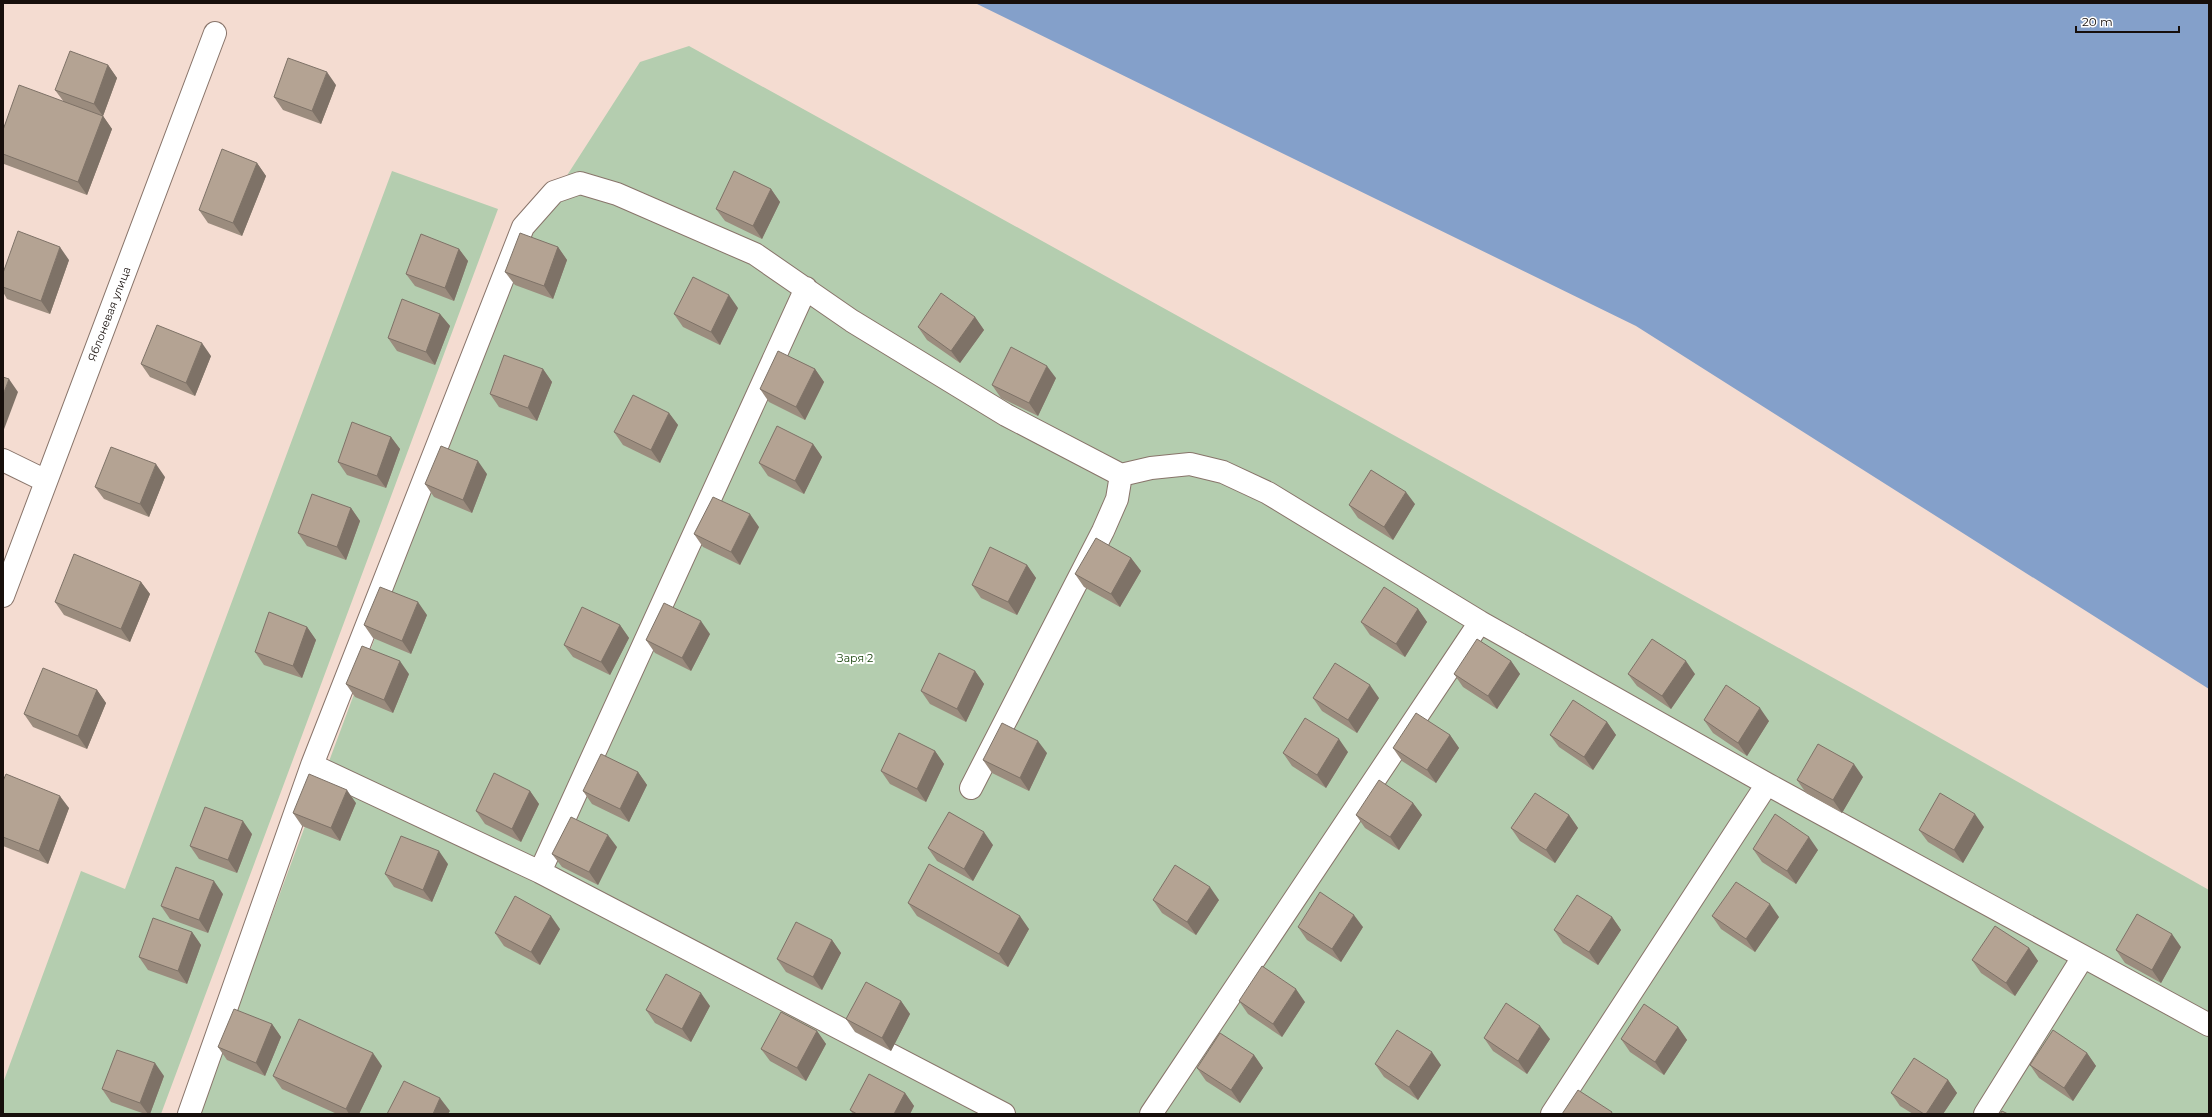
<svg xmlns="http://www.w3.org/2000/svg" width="2212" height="1117" font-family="Montserrat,sans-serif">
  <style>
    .green { fill: #b4cdaf }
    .water { fill: #84a0ca }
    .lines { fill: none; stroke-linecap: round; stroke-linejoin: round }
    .minor-casing { stroke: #88746a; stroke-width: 24 }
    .minor { stroke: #fff; stroke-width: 22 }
    .wall { fill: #9b8c7e }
    .shaded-wall { fill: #7e7267 }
    .building { fill: #b4a393; stroke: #7e7267 }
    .labels { text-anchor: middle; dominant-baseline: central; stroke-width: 4; stroke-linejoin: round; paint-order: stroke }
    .street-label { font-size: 11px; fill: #170f0c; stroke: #fff }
    .park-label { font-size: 11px; fill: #17440a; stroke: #fff }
  </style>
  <rect width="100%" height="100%" fill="#f4dcd1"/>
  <path class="green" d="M689 46 1857 691 2209 890V1114H198L519 250 640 62Z
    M392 171 498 209 161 1114H3V1083L81 871 125 889Z"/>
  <path class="water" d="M975 3H2209V689L1636 326Z"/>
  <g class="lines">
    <g class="minor-casing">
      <path id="minor" d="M3 460 46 481
        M3 596 215 33
        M312 765 540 872 1004 1114
        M971 788 1103 531 1117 499 1121 475
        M540 872 806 288
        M189 1114 312 765 523 227 554 192 580 183 617 194 755 254 852 321 1006 415 1121 475 1151 468 1190 464 1223 472 1268 493 1480 622 1767 784 2209 1025
        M1151 1114 1480 622
        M1552 1114 1767 784
        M1985 1114 2083 957"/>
    </g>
    <use href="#minor" class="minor"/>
  </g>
  <path class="wall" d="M108 65 117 78 103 116 112 129 87 195 4 164 3 162V154L64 102 55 90Z
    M336 85 321 124 283 110 274 97Z
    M257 163 266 176 242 236 208 223 199 210Z
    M771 189 780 202 762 239 725 221 716 209Z
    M558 247 567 260 553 299 515 285 505 272Z
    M459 249 468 261 454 301 415 286 406 274Z
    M69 260 50 314 7 299 3 292V273Z
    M738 308 720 345 683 327 674 314Z
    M440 314 450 326 435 365 397 351 388 338Z
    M975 317 984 330 960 363 927 340 918 327Z
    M211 356 195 396 150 377 141 364Z
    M543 369 552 382 537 421 499 407 490 394Z
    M815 369 824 382 805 420 769 402 760 389Z
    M1056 378 1038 416 1001 398 992 385Z
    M669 413 678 425 660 463 623 445 614 432Z
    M391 437 400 449 386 488 347 475 338 462Z
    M813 444 822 457 804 494 768 476 759 463Z
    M487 474 472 513 434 497 425 484Z
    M165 477 149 517 104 499 95 487Z
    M1415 504 1393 540 1358 518 1349 505Z
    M351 508 360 521 346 560 307 546 298 533Z
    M759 527 740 565 703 547 694 534Z
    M1131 558 1141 571 1120 607 1084 587 1075 574Z
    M1027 565 1036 578 1017 615 981 598 972 585Z
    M141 582 150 594 130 642 64 615 55 602Z
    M1418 609 1427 622 1405 657 1370 635 1361 622Z
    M427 615 411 654 373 638 364 625Z
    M620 625 629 638 610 675 573 657 564 645Z
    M307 627 316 640 302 678 264 665 255 652Z
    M710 634 691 671 655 653 646 640Z
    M1511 661 1520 674 1497 709 1463 687 1454 674Z
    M975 671 984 684 966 722 930 704 921 691Z
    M409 674 393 713 355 697 346 684Z
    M1628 674H1695L1671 709 1637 686Z
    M97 690 106 703 87 749 33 727 24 714Z
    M1313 698H1379L1357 733 1322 711Z
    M1704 720 1769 721 1747 756 1713 733Z
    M1607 722 1616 735 1593 770 1559 747 1550 735Z
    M1450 735 1459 748 1436 783 1402 761 1393 748Z
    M935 751 944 764 926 802 890 784 881 771Z
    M1348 752 1326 788 1292 766 1283 753Z
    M1047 753 1029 791 992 773 983 760Z
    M638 772 647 785 629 822 592 804 583 791Z
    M1863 777 1842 813 1806 793 1797 780Z
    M3 781 69 808 48 864 3 846Z
    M530 791 539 804 521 842 485 824 476 811Z
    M356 803 340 841 302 826 293 813Z
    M1413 803 1422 815 1399 850 1365 828 1356 815Z
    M1569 815 1578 828 1555 863 1520 841 1511 828Z
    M1984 827 1963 863 1928 842 1919 830Z
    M252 834 237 873 199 859 190 846Z
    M993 845 973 881 937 861 928 848Z
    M617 847 598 885 562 867 552 854Z
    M1753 849 1818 850 1796 884 1762 862Z
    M448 864 432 902 394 887 385 874Z
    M223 894 208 933 170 919 161 906Z
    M1153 900H1219L1196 935 1162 913Z
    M908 903 1029 929 1008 967 917 916Z
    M1712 916 1779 917 1755 952 1721 929Z
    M1612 917 1621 930 1598 965 1563 943 1554 930Z
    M1298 927H1363L1341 962 1307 940Z
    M560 929 540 965 504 946 495 933Z
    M192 932 201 945 187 984 148 970 139 957Z
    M832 940 841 953 822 990 786 972 777 959Z
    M2181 947 2161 983 2125 963 2116 950Z
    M2029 948 2038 961 2015 996 1981 973 1972 960Z
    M901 1001 910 1014 891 1051 855 1032 846 1019Z
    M1239 1001 1305 1002 1282 1037 1248 1014Z
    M710 1006 691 1042 655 1023 646 1010Z
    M272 1024 281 1037 265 1076 227 1060 218 1047Z
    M1678 1027 1687 1040 1664 1075 1630 1052 1621 1039Z
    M817 1031 826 1044 806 1081 770 1061 761 1049Z
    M1484 1038 1550 1039 1527 1074 1493 1051Z
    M2087 1053 2096 1066 2073 1101 2039 1078 2030 1065Z
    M1254 1055 1263 1068 1240 1103 1206 1081 1197 1068Z
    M1375 1064 1441 1065 1418 1100 1384 1077Z
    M382 1066 359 1114H337L282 1089 273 1076Z
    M164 1076 150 1114H145L111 1102 102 1089Z
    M1948 1080 1957 1093 1943 1114H1913L1900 1106 1891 1093Z
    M905 1093 914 1106 910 1114H853L850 1110Z"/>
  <path class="shaded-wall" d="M108 65 117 78 103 116 94 104Z
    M327 72 336 85 321 124 312 111Z
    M103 116 112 129 87 195 78 182Z
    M257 163 266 176 242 236 233 223Z
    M771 189 780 202 762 239 753 226Z
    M60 247 69 260 50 314 41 301Z
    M558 247 567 260 553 299 544 286Z
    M459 249 468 261 454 301 445 288Z
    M729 295 738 308 720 345 711 332Z
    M440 314 450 326 435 365 426 352Z
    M975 317 984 330 960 363 951 351Z
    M202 343 211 356 195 396 186 383Z
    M1047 366 1056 378 1038 416 1029 403Z
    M543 369 552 382 537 421 528 408Z
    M815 369 824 382 805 420 796 407Z
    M9 379 18 392 3 432V395Z
    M669 413 678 425 660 463 651 450Z
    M391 437 400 449 386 488 377 476Z
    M813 444 822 457 804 494 795 481Z
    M478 461 487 474 472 513 463 500Z
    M156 464 165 477 149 517 140 504Z
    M1406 492 1415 504 1393 540 1384 527Z
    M351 508 360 521 346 560 337 547Z
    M750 514 759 527 740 565 731 552Z
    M1131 558 1141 571 1120 607 1111 594Z
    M1027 565 1036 578 1017 615 1008 602Z
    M141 582 150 594 130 642 121 629Z
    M418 602 427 615 411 654 402 641Z
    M1418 609 1427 622 1405 657 1396 644Z
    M701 621 710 634 691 671 682 658Z
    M620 625 629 638 610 675 601 662Z
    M307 627 316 640 302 678 293 666Z
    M400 661 409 674 393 713 384 700Z
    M1511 661 1520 674 1497 709 1488 696Z
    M1686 661 1695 674 1671 709 1662 696Z
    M975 671 984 684 966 722 957 709Z
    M1370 685 1379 698 1357 733 1348 720Z
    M97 690 106 703 87 749 78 736Z
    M1760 708 1769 721 1747 756 1738 743Z
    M1607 722 1616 735 1593 770 1584 757Z
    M1450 735 1459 748 1436 783 1427 770Z
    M1339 739 1348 752 1326 788 1317 775Z
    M1038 741 1047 753 1029 791 1020 778Z
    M935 751 944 764 926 802 917 789Z
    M1854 764 1863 777 1842 813 1833 800Z
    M638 772 647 785 629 822 620 809Z
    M347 790 356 803 340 841 331 828Z
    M530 791 539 804 521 842 512 829Z
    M60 796 69 808 48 864 39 851Z
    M1413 803 1422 815 1399 850 1390 837Z
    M1975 814 1984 827 1963 863 1954 850Z
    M1569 815 1578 828 1555 863 1546 850Z
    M243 821 252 834 237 873 228 860Z
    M984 832 993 845 973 881 964 869Z
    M608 835 617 847 598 885 589 872Z
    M1809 837 1818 850 1796 884 1787 871Z
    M439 851 448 864 432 902 423 890Z
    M214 881 223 894 208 933 199 920Z
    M1210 887 1219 900 1196 935 1187 922Z
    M1770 904 1779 917 1755 952 1746 939Z
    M1354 915 1363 927 1341 962 1332 949Z
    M551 916 560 929 540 965 531 952Z
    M1020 916 1029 929 1008 967 999 954Z
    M1612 917 1621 930 1598 965 1589 952Z
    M192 932 201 945 187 984 178 971Z
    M2172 934 2181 947 2161 983 2152 970Z
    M832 940 841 953 822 990 813 977Z
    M2029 948 2038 961 2015 996 2006 983Z
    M1296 989 1305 1002 1282 1037 1273 1024Z
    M701 993 710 1006 691 1042 682 1029Z
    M901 1001 910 1014 891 1051 882 1038Z
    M272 1024 281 1037 265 1076 256 1063Z
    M1540 1026 1550 1039 1527 1074 1518 1061Z
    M1678 1027 1687 1040 1664 1075 1655 1062Z
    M817 1031 826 1044 806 1081 797 1068Z
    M1432 1052 1441 1065 1418 1100 1409 1087Z
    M373 1053 382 1066 359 1114H349L346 1109Z
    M2087 1053 2096 1066 2073 1101 2064 1088Z
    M1254 1055 1263 1068 1240 1103 1231 1090Z
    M155 1063 164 1076 150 1114H148L140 1103Z
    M1948 1080 1957 1093 1943 1114H1926Z
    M905 1093 914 1106 910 1114H894Z
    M440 1098 450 1111 448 1114H433Z"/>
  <path class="building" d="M70 51 108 65 94 104 55 90Z
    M288 58 327 72 312 111 274 97Z
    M19 85 103 116 78 182 3 154V130Z
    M222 149 257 163 233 223 199 210Z
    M734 171 771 189 753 226 716 209Z
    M18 231 60 247 41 301 3 287V273Z
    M520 233 558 247 544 286 505 272Z
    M421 234 459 249 445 288 406 274Z
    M693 277 729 295 711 332 674 314Z
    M941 293 975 317 951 351 918 327Z
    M402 299 440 314 426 352 388 338Z
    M157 325 202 343 186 383 141 364Z
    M1011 347 1047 366 1029 403 992 385Z
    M778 351 815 369 796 407 760 389Z
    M504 355 543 369 528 408 490 394Z
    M3 377 9 379 3 395Z
    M633 395 669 413 651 450 614 432Z
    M352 422 391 437 377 476 338 462Z
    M777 426 813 444 795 481 759 463Z
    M441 446 478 461 463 500 425 484Z
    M111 447 156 464 140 504 95 487Z
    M1371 470 1406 492 1384 527 1349 505Z
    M312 494 351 508 337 547 298 533Z
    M713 497 750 514 731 552 694 534Z
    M1096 538 1131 558 1111 594 1075 574Z
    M990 547 1027 565 1008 602 972 585Z
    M74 554 141 582 121 629 55 602Z
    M380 587 418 602 402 641 364 625Z
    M1384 587 1418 609 1396 644 1361 622Z
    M664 603 701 621 682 658 646 640Z
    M582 607 620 625 601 662 564 645Z
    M269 612 307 627 293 666 255 652Z
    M1477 639 1511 661 1488 696 1454 674Z
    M1652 639 1686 661 1662 696 1628 674Z
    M362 646 400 661 384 700 346 684Z
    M939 653 975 671 957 709 921 691Z
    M1335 663 1370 685 1348 720 1313 698Z
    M43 668 97 690 78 736 24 714Z
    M1726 685 1760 708 1738 743 1704 720Z
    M1573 700 1607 722 1584 757 1550 735Z
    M1416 713 1450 735 1427 770 1393 748Z
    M1305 718 1339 739 1317 775 1283 753Z
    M1002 723 1038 741 1020 778 983 760Z
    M899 733 935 751 917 789 881 771Z
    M1818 744 1854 764 1833 800 1797 780Z
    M601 754 638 772 620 809 583 791Z
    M494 773 530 791 512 829 476 811Z
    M6 774 60 796 39 851 3 837V781Z
    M309 774 347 790 331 828 293 813Z
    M1379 780 1413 803 1390 837 1356 815Z
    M1535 793 1569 815 1546 850 1511 828Z
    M1940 793 1975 814 1954 850 1919 830Z
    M205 807 243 821 228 860 190 846Z
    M949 812 984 832 964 869 928 848Z
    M1775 814 1809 837 1787 871 1753 849Z
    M571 817 608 835 589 872 552 854Z
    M401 836 439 851 423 890 385 874Z
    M929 864 1020 916 999 954 908 903Z
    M1175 865 1210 887 1187 922 1153 900Z
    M176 867 214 881 199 920 161 906Z
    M1736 882 1770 904 1746 939 1712 916Z
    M1320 892 1354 915 1332 949 1298 927Z
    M1577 895 1612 917 1589 952 1554 930Z
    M515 896 551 916 531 952 495 933Z
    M2137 914 2172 934 2152 970 2116 950Z
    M153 918 192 932 178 971 139 957Z
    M796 922 832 940 813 977 777 959Z
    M1995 926 2029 948 2006 983 1972 960Z
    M1262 966 1296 989 1273 1024 1239 1001Z
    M666 974 701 993 682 1029 646 1010Z
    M866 982 901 1001 882 1038 846 1019Z
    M1506 1003 1540 1026 1518 1061 1484 1038Z
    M1644 1004 1678 1027 1655 1062 1621 1039Z
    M234 1009 272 1024 256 1063 218 1047Z
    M781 1012 817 1031 797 1068 761 1049Z
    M299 1019 373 1053 346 1109 273 1076Z
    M1397 1030 1432 1052 1409 1087 1375 1064Z
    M2053 1030 2087 1053 2064 1088 2030 1065Z
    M1220 1033 1254 1055 1231 1090 1197 1068Z
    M117 1050 155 1063 140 1103 102 1089Z
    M1914 1058 1948 1080 1926 1114H1924L1891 1093Z
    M869 1074 905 1093 894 1114H857L850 1110Z
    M404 1081 440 1098 433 1114H387Z
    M1578 1090 1612 1112 1611 1114H1562Z
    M2002 1111 2008 1114H2000Z"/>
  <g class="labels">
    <g class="street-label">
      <text transform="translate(109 314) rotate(-69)">Яблоневая улица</text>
    </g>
    <g class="park-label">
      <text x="855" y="658">Заря 2</text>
    </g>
  </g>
  <rect width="2212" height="1117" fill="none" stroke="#170f0c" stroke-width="8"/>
  <path d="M2076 26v6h103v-6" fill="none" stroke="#170f0c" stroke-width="2"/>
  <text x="2082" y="26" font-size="12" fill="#170f0c" stroke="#ffffff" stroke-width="3" paint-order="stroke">20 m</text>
</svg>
